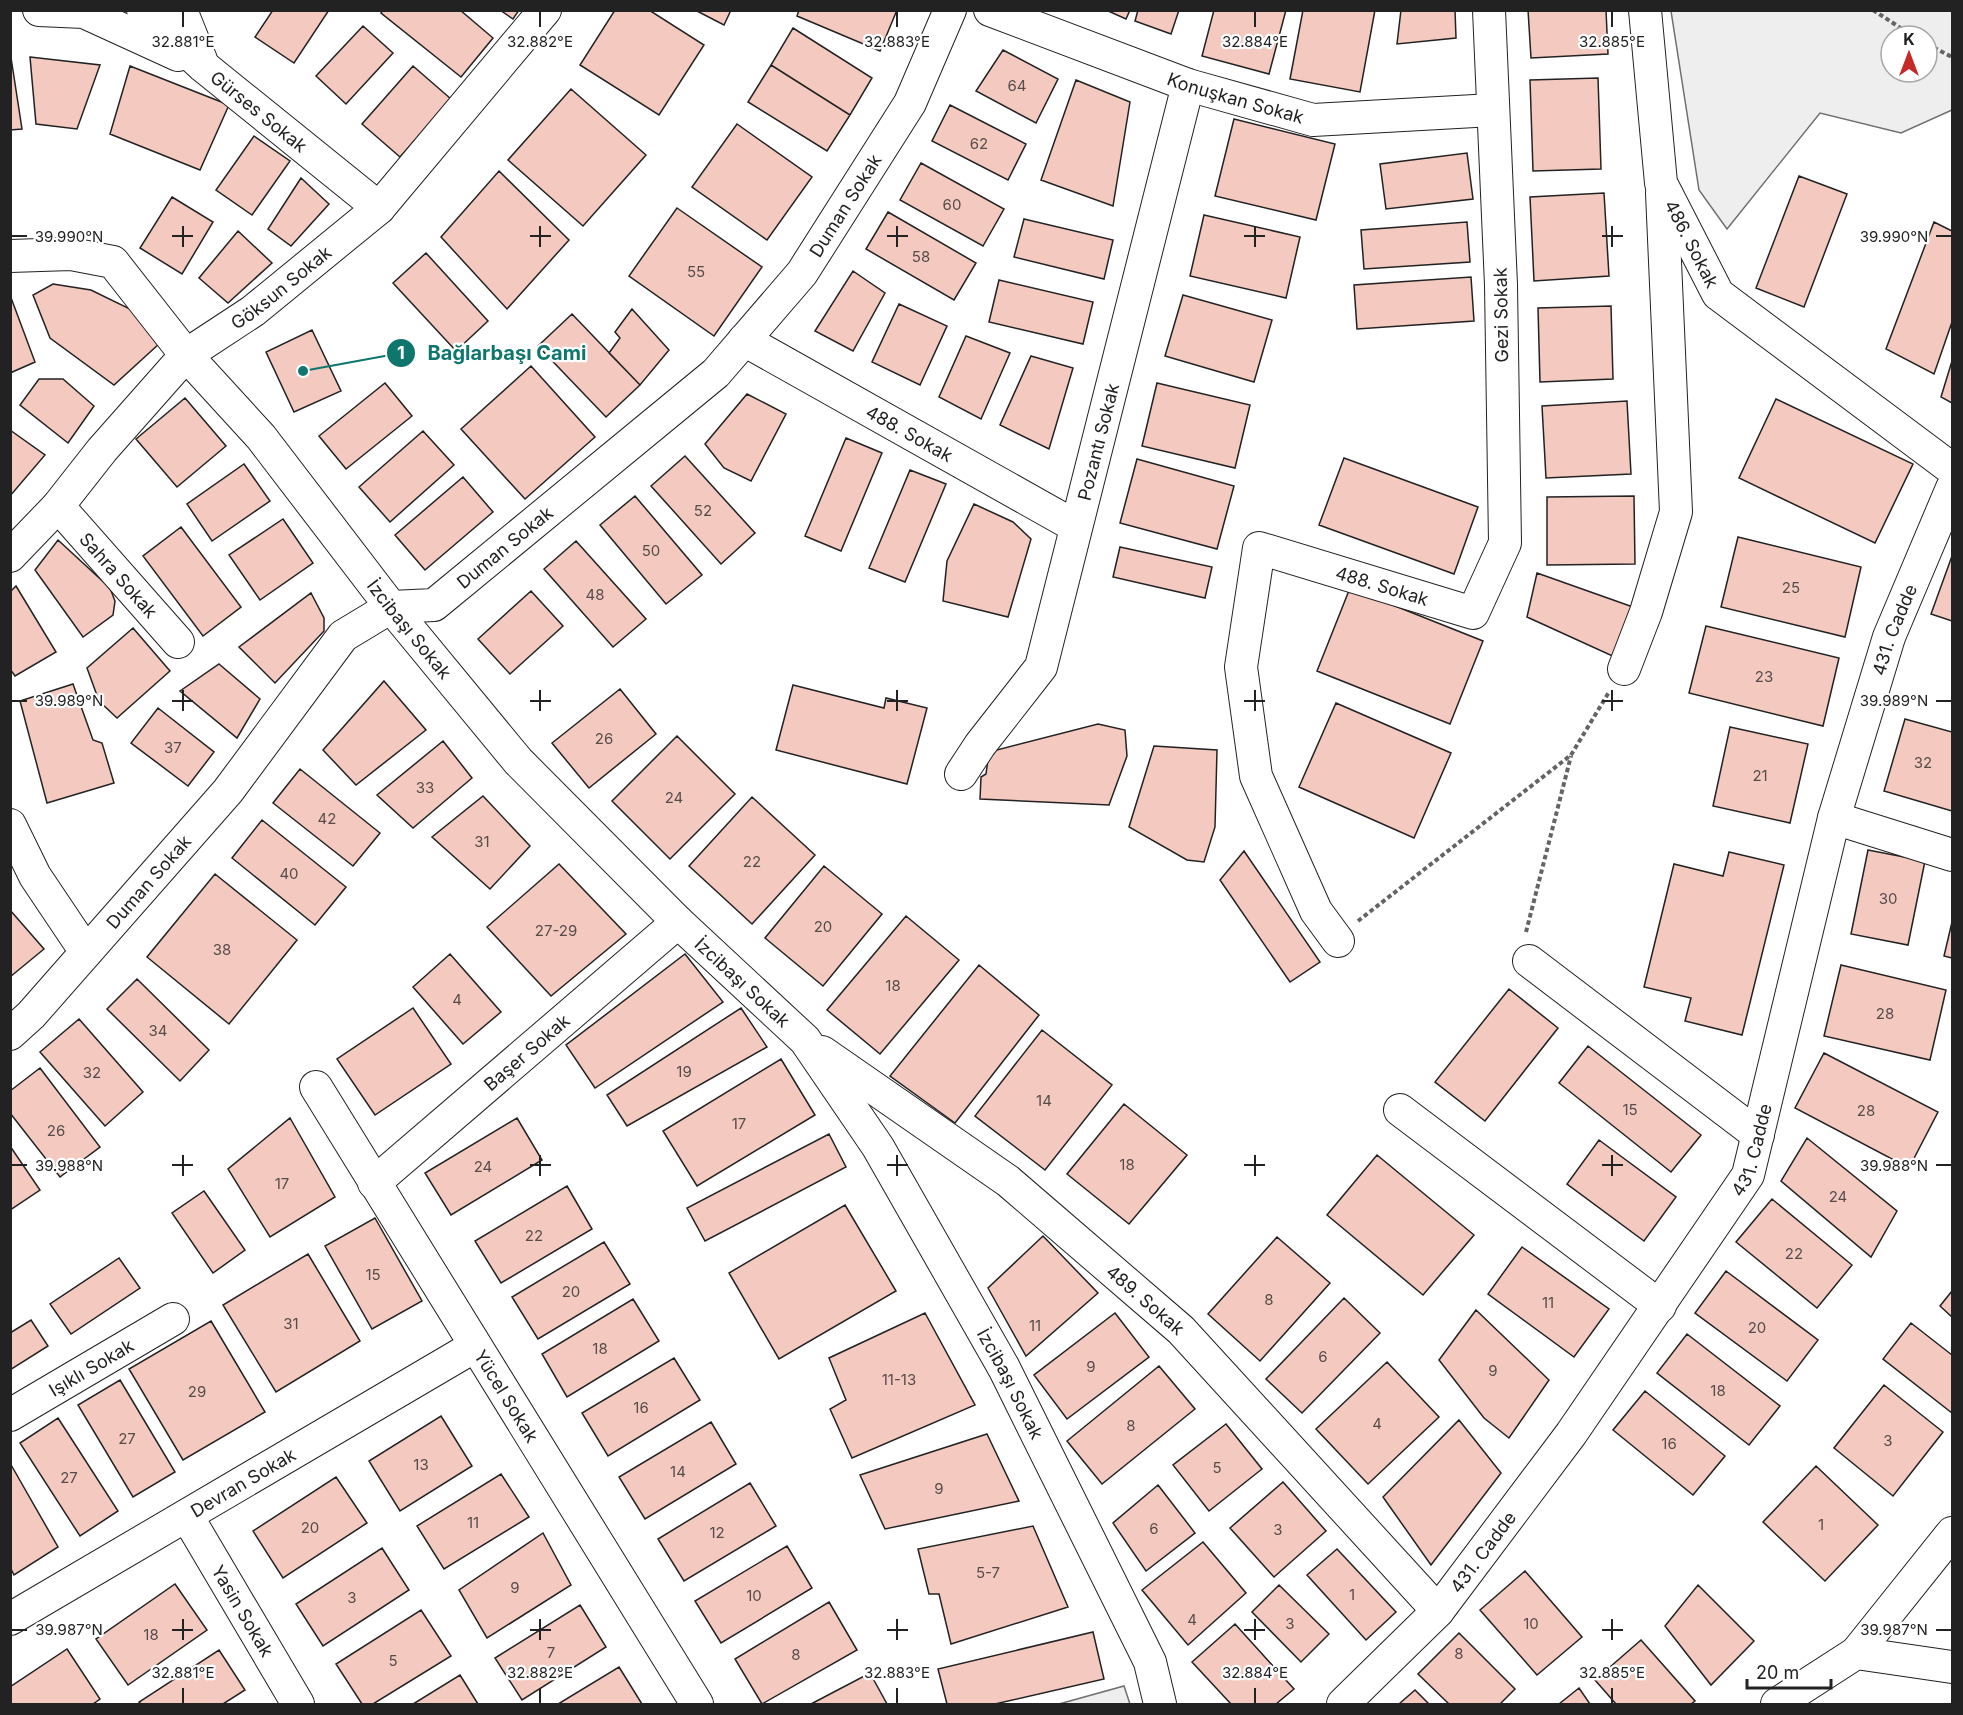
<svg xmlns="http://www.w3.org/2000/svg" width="1963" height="1715" font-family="Inter,sans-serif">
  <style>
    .green { fill: #eee; stroke: #6f6f6f; stroke-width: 1.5; fill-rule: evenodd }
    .building { fill: #f3c9c0; stroke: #222; stroke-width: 1.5 }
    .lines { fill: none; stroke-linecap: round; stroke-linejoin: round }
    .minor-casing { stroke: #222; stroke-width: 34 }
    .path { stroke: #646464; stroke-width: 4; stroke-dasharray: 4.5 3; stroke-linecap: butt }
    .minor { stroke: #fff; stroke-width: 32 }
    .ticks { fill: none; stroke: #222; stroke-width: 2 }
    .labels { text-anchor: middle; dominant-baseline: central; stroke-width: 4.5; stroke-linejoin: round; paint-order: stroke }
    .number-label { font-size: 15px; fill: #564c4a }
    .street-label { font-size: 18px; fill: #222; stroke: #fff }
    .ticks-label { font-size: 15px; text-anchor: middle; fill: #222; stroke: #fff; stroke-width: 4.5; stroke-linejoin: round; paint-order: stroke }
    .leader { fill: none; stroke: #0f766e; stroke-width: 2 }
    .callout-dot { fill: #0f766e; stroke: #fff; stroke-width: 2 }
    .mark-label { font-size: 18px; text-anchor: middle; font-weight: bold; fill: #fff }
    .callout-label { font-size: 20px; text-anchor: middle; font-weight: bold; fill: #0f766e; stroke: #fff; stroke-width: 4.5; stroke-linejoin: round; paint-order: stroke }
  </style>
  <rect width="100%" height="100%" fill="#fff"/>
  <path class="green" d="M1671 11H1952V110L1901 133 1820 113 1727 229 1699 190ZM1891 36H1927V72H1891Z
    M1124 1686 1130 1704H1059Z"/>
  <path class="building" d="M273 10H329L294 63 255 37Z
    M383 10H460L493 38 461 77 381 13Z
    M500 10H519L513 19Z
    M615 10H649L704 45 659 115 580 65Z
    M695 10H731L724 25Z
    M799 10H897L880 51 797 16Z
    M1106 10H1130L1126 19Z
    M1138 10H1179L1171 34 1135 21Z
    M1214 10H1286L1269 74 1202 56Z
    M1303 10H1375L1360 92 1290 79Z
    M1401 10H1455L1456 38 1397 44Z
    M1528 10H1606L1608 54 1531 58Z
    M363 26 393 53 346 104 316 76Z
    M793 28 872 78 850 115 771 65Z
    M1003 50 1058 79 1036 123 976 91Z
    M10 51 22 129 10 130Z
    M30 57 100 65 77 129 36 124Z
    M771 65 850 115 827 151 748 102Z
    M130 66 229 105 200 170 110 134Z
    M413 66 451 99 400 157 362 124Z
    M1598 78 1601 169 1533 171 1530 80Z
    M1076 80 1130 102 1113 206 1041 180Z
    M571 89 646 155 583 226 508 160Z
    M950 105 1026 144 1008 180 932 141Z
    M1234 119 1335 144 1316 220 1215 196Z
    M737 124 812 177 767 240 692 187Z
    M254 136 290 161 252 215 216 190Z
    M1467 153 1473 199 1386 209 1380 164Z
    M921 163 1004 209 983 246 900 200Z
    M499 171 569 240 507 309 441 237Z
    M1799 176 1847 194 1804 307 1756 288Z
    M301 178 329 204 291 246 268 229Z
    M1604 193 1609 276 1534 281 1530 197Z
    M172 197 213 222 182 274 140 248Z
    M677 208 762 267 714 336 629 276Z
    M888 212 976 263 954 300 866 249Z
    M1204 215 1300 237 1286 298 1190 276Z
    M1024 219 1113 240 1104 279 1014 257Z
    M1467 222 1470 262 1364 269 1361 230Z
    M1934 222 1952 231V322L1934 374 1886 349Z
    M238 231 272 263 228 303 199 278Z
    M426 253 488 321 456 351 393 283Z
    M853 271 885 293 853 351 815 331Z
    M1471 277 1474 321 1357 329 1354 285Z
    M999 280 1093 302 1083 344 989 322Z
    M53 284 91 290 130 309 160 343 114 385 50 338 33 295Z
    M10 295 35 362 10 373Z
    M1183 295 1272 320 1254 382 1165 356Z
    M899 304 947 326 920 385 872 362Z
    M1611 306 1613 379 1540 382 1538 308Z
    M632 309 669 350 640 385 609 353 620 338 615 332Z
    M572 314 640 385 606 417 538 346Z
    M312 330 341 391 294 412 266 352Z
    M966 336 1010 353 981 419 939 397Z
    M1031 356 1073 368 1049 449 1000 425Z
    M1952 361V403L1941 397Z
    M531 366 595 437 525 499 461 429Z
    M39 379H63L94 406 68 443 20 405Z
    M385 383 412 416 346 469 319 436Z
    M1157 383 1250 405 1235 468 1142 446Z
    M747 394 786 414 751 481 724 468 705 444Z
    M185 398 226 446 177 487 136 439Z
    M1776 399 1913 464 1875 543 1739 478Z
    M1627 401 1631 474 1546 478 1542 406Z
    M10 430 45 455 10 496Z
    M423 431 454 465 390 522 359 487Z
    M846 438 882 453 841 551 805 536Z
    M685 456 755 533 721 564 651 486Z
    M1344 458 1478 507 1454 574 1319 525Z
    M1137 459 1234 486 1217 549 1120 523Z
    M244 464 270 501 212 541 187 504Z
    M910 470 946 484 905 582 869 568Z
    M463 477 493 512 425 570 395 535Z
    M635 496 702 575 666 604 600 525Z
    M1634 496 1635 564 1547 565V497Z
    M974 504 1013 522 1031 539 1008 617 943 601 947 561Z
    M283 519 313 563 260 600 229 555Z
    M181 527 241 607 203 636 143 556Z
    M1738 537 1861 567 1845 637 1721 607Z
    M58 540 110 588 115 601 113 615 83 637 35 570Z
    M576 541 646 619 613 647 544 569Z
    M1120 547 1212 567 1205 598 1113 577Z
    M1952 556V621L1931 614Z
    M1537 573 1633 607 1619 659 1527 617Z
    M16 586 56 652 15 676 10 669V592Z
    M1350 588 1483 641 1450 724 1317 671Z
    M531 591 563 626 510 674 478 639Z
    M311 593 324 618V631L275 683 239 647Z
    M1706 626 1839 658 1823 726 1689 693Z
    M133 628 170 671 117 718 99 701 87 668Z
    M219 664 260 699 237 738 180 691Z
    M384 681 426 730 356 785 323 750Z
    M73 684 93 740 102 743 114 783 47 803 20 701Z
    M793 685 884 708 886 698 927 708 907 784 776 750Z
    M620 689 656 734 589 788 552 743Z
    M1336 703 1451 753 1414 838 1299 787Z
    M158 708 214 752 188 786 131 743Z
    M1905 719 1952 732V811L1884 791Z
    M1098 724 1125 730 1127 756 1109 805 980 799 981 777 986 774 989 752Z
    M1730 727 1808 744 1790 823 1713 806Z
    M677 736 735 794 670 859 612 801Z
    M443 741 472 778 413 828 377 795Z
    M1154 746 1217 750 1215 827 1204 862 1187 860 1129 827Z
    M300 769 380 833 353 866 273 803Z
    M483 796 530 846 490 889 432 837Z
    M752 797 815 855 752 924 689 866Z
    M262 820 346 887 315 925 232 858Z
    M1868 850 1925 861 1908 945 1851 934Z
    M1244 851 1320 962 1290 982 1220 880Z
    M1729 852 1784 865 1742 1035 1685 1021 1691 998 1644 987 1674 864 1723 876Z
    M559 864 626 934 551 996 487 927Z
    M824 866 882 914 823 986 765 938Z
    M215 874 297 940 229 1024 147 957Z
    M10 910 44 949 10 977Z
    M906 916 959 960 880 1054 827 1010Z
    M1952 922V958L1944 956Z
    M450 954 501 1012 463 1044 413 987Z
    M685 954 723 1002 595 1088 566 1045Z
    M979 965 1039 1015 955 1123 890 1076Z
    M1841 965 1946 990 1930 1060 1824 1036Z
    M137 979 209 1050 180 1081 107 1009Z
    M1509 989 1558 1028 1485 1121 1435 1082Z
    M413 1008 451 1064 375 1115 337 1059Z
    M741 1008 767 1047 627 1126 607 1095Z
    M79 1019 143 1092 105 1126 40 1052Z
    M1042 1030 1112 1085 1045 1170 975 1116Z
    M1588 1046 1701 1135 1671 1172 1559 1083Z
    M1824 1053 1938 1112 1909 1168 1795 1108Z
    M781 1059 815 1115 697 1186 663 1131Z
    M40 1068 100 1147 60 1177 10 1113V1091Z
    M1124 1104 1187 1155 1129 1224 1067 1174Z
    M290 1118 335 1197 270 1237 228 1169Z
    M517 1118 542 1160 451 1215 425 1173Z
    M829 1134 846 1167 705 1241 687 1208Z
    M1807 1138 1897 1211 1871 1257 1781 1181Z
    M1599 1140 1676 1197 1644 1241 1567 1184Z
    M10 1146 40 1190 10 1210Z
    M1377 1155 1474 1235 1423 1295 1327 1215Z
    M567 1186 592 1229 501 1283 475 1241Z
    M204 1191 245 1250 213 1273 172 1213Z
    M1772 1199 1852 1265 1817 1308 1736 1242Z
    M845 1205 896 1291 779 1359 729 1273Z
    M375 1218 422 1301 372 1329 325 1246Z
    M1043 1236 1098 1293 1026 1356 988 1288Z
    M1277 1237 1330 1283 1260 1361 1208 1314Z
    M604 1242 630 1284 538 1339 512 1297Z
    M1522 1247 1609 1309 1574 1357 1488 1294Z
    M308 1254 360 1341 276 1392 223 1305Z
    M119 1258 140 1288 71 1334 50 1304Z
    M1726 1271 1818 1340 1787 1381 1695 1313Z
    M1952 1291V1317L1940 1306Z
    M1344 1298 1380 1333 1302 1413 1266 1379Z
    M633 1299 659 1341 567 1397 542 1354Z
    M1476 1310 1549 1380 1509 1438 1484 1418 1439 1360Z
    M925 1313 975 1405 852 1458 830 1409 846 1400 829 1358Z
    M1115 1313 1149 1357 1067 1419 1034 1375Z
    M31 1320 48 1346 10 1370V1333Z
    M211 1321 265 1412 183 1460 129 1369Z
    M1911 1323 1952 1355V1413L1883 1359Z
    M1687 1334 1780 1406 1749 1445 1657 1373Z
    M674 1358 700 1400 608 1456 582 1413Z
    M1387 1362 1439 1417 1368 1484 1316 1429Z
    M1159 1366 1195 1409 1102 1484 1067 1441Z
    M120 1380 175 1472 133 1497 78 1405Z
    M1884 1385 1943 1432 1893 1496 1834 1448Z
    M1645 1391 1725 1456 1693 1495 1613 1430Z
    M441 1416 472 1466 400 1511 369 1461Z
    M58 1418 118 1511 80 1536 20 1443Z
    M1459 1420 1501 1473 1431 1565 1383 1497Z
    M711 1422 736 1464 645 1519 619 1477Z
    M1226 1424 1262 1469 1209 1511 1173 1465Z
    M987 1434 1019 1501 885 1529 860 1475Z
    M10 1463 58 1547 14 1575 10 1567Z
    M1816 1466 1878 1525 1825 1581 1763 1522Z
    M501 1474 529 1517 444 1569 417 1526Z
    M336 1477 367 1523 283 1578 253 1531Z
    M1283 1482 1326 1531 1274 1577 1230 1528Z
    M750 1483 776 1526 684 1581 658 1539Z
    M1158 1485 1195 1533 1146 1571 1113 1523Z
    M1033 1526 1068 1607 951 1644 939 1594H929L918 1549Z
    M543 1533 571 1585 487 1638 459 1590Z
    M1203 1542 1246 1593 1188 1645 1142 1590Z
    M787 1546 812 1588 721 1643 695 1601Z
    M382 1548 409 1590 323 1646 296 1604Z
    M1337 1549 1396 1612 1366 1640 1307 1575Z
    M1525 1571 1582 1637 1537 1675 1480 1610Z
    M175 1584 207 1630 128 1685 96 1639Z
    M1279 1585 1329 1634 1301 1662 1252 1612Z
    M1698 1585 1754 1641 1711 1685 1665 1626Z
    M829 1602 857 1650 762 1704 735 1659Z
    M580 1605 606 1647 522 1700 495 1658Z
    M421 1610 451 1656 373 1704H362L336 1664Z
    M1235 1624 1294 1689 1276 1704H1231L1192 1662Z
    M1093 1632 1104 1679 995 1704H947L938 1669Z
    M1459 1633 1515 1689 1500 1704H1449L1418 1674Z
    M1641 1640 1695 1701 1691 1704H1616L1595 1680Z
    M67 1649 100 1699 93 1704H10V1687Z
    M219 1650 245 1690 223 1704H141L139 1702Z
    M619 1667 642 1704H558Z
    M870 1673 887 1704H811Z
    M460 1675 478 1704H413Z
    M1579 1688 1590 1704H1559Z
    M1415 1690 1429 1704H1399Z"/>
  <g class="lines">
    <g class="minor-casing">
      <g id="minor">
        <path d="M39 10 84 12 178 55"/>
        <path id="s1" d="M143 10 203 66 379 208"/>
        <path d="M181 10 201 60"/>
        <path id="s2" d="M990 10 1188 85 1313 120 1493 110"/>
        <path id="s3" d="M1645 10 1661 183 1718 294 1952 469"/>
        <path id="s4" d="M10 256 71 254 113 262 186 355 261 437 391 607 518 761 678 922 805 1040 878 1147 1004 1368 1150 1662 1160 1704"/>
        <path id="s5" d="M744 340 1075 526"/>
        <path id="s6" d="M58 506 178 642"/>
        <path id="s7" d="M10 556 58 506 102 450 186 355 253 311 379 208 545 10"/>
        <path d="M1624 669 1646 612 1676 512 1662 193"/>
        <path id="s8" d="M961 774 980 745 1041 667 1188 85"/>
        <path d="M1834 818 1952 855"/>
        <path d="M10 825 35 876 86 952"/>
        <path id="s9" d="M1338 941 1316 911 1256 776 1241 667 1259 548 1473 613 1505 543 1501 285 1489 10"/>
        <path d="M1529 961 1758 1135"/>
        <path id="s10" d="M10 1034 31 1015 228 791 343 636 391 607 434 605 716 373 802 273 910 103 950 10"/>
        <path id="s11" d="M822 1052 1008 1181 1181 1330 1438 1611"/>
        <path id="s12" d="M316 1087 697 1704"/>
        <path d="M1400 1110 1660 1306"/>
        <path id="s13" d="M374 1183 678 922"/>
        <path id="s14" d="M10 1415 173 1319"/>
        <path id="s15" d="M187 1516 298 1704"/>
        <path id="s16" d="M10 1619 475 1346"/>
        <path d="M1856 1653 1952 1533"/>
        <path id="s17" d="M1343 1704 1438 1611 1571 1434 1748 1175 1834 818 1889 637 1952 488"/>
        <path d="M1777 1704 1856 1653 1952 1667"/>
      </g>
    </g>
    <path class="path" d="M1873 10 1913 36
      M1927 44 1952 57
      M1358 921 1571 755 1609 692
      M1526 932 1571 756"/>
    <use href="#minor" class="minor"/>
  </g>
  <path class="ticks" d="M183 12V27M540 12V27M897 12V27M1255 12V27M1612 12V27M183 226V247M540 226V247M897 226V247M1255 226V247M1612 226V247M12 236H27M172 236H193M530 236H551M887 236H908M1244 236H1265M1602 236H1623M1936 236H1951M183 690V711M540 690V711M897 690V711M1255 690V711M1612 690V711M12 701H27M172 701H193M530 701H551M887 701H908M1244 701H1265M1602 701H1623M1936 701H1951M183 1155V1176M540 1155V1176M897 1155V1176M1255 1155V1176M1612 1155V1176M12 1165H27M172 1165H193M530 1165H551M887 1165H908M1244 1165H1265M1602 1165H1623M1936 1165H1951M183 1619V1640M540 1619V1640M897 1619V1640M1255 1619V1640M1612 1619V1640M12 1630H27M172 1630H193M530 1630H551M887 1630H908M1244 1630H1265M1602 1630H1623M1936 1630H1951M183 1688V1703M540 1688V1703M897 1688V1703M1255 1688V1703M1612 1688V1703"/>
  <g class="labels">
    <g class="number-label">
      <text x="1017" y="85">64</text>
      <text x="979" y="143">62</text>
      <text x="952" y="204">60</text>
      <text x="921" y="256">58</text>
      <text x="696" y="271">55</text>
      <text x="703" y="510">52</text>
      <text x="651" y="550">50</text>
      <text x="1791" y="587">25</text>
      <text x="595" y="594">48</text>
      <text x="1764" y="676">23</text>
      <text x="604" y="738">26</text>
      <text x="173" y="747">37</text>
      <text x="1923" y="762">32</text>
      <text x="1760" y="775">21</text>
      <text x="425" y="787">33</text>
      <text x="674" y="797">24</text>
      <text x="327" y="818">42</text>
      <text x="482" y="841">31</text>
      <text x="752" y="861">22</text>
      <text x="289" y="873">40</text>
      <text x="1888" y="898">30</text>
      <text x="823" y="926">20</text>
      <text x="556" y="930">27-29</text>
      <text x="222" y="949">38</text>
      <text x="893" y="985">18</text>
      <text x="457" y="999">4</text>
      <text x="1885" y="1013">28</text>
      <text x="158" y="1030">34</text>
      <text x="684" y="1071">19</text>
      <text x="92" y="1072">32</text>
      <text x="1044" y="1100">14</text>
      <text x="1630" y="1109">15</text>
      <text x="1866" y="1110">28</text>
      <text x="739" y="1123">17</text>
      <text x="56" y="1130">26</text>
      <text x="1127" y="1164">18</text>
      <text x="483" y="1166">24</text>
      <text x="282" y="1183">17</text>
      <text x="1838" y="1196">24</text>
      <text x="534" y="1235">22</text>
      <text x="1794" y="1253">22</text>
      <text x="373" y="1274">15</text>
      <text x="571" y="1291">20</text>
      <text x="1269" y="1299">8</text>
      <text x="1548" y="1302">11</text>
      <text x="291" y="1323">31</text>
      <text x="1035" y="1325">11</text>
      <text x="1757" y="1327">20</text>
      <text x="600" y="1348">18</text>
      <text x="1323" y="1356">6</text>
      <text x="1091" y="1366">9</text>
      <text x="1493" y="1370">9</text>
      <text x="899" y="1379">11-13</text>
      <text x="1718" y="1390">18</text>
      <text x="197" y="1391">29</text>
      <text x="641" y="1407">16</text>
      <text x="1377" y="1423">4</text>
      <text x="1131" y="1425">8</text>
      <text x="127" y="1438">27</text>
      <text x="1888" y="1440">3</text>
      <text x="1669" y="1443">16</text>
      <text x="421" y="1464">13</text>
      <text x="1217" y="1467">5</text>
      <text x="678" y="1471">14</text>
      <text x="69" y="1477">27</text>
      <text x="939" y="1488">9</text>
      <text x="473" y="1522">11</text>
      <text x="1821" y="1524">1</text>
      <text x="310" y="1527">20</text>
      <text x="1154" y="1528">6</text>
      <text x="1278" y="1529">3</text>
      <text x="717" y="1532">12</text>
      <text x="988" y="1572">5-7</text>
      <text x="515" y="1587">9</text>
      <text x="1352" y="1594">1</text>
      <text x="754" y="1595">10</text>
      <text x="352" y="1597">3</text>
      <text x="1192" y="1619">4</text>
      <text x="1290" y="1623">3</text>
      <text x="1531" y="1623">10</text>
      <text x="151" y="1634">18</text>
      <text x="551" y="1652">7</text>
      <text x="1459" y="1653">8</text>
      <text x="796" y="1654">8</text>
      <text x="393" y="1660">5</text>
    </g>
    <g class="street-label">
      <text stroke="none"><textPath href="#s2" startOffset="261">Konuşkan Sokak</textPath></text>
      <text stroke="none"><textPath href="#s1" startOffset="154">Gürses Sokak</textPath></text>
      <text stroke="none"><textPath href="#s10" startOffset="1196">Duman Sokak</textPath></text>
      <text stroke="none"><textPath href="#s3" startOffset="242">486. Sokak</textPath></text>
      <text stroke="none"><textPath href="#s7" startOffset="384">Göksun Sokak</textPath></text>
      <text transform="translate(1501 315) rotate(-91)">Gezi Sokak</text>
      <text stroke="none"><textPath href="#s5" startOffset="190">488. Sokak</textPath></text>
      <text stroke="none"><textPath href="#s8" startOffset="366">Pozantı Sokak</textPath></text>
      <text stroke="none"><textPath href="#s10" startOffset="710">Duman Sokak</textPath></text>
      <text stroke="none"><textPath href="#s6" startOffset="92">Sahra Sokak</textPath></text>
      <text stroke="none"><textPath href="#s9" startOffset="544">488. Sokak</textPath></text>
      <text stroke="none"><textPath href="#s4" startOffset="576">İzcibaşı Sokak</textPath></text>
      <text stroke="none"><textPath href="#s17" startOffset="1233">431. Cadde</textPath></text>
      <text stroke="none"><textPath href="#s10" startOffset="206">Duman Sokak</textPath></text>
      <text stroke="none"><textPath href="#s4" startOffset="1062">İzcibaşı Sokak</textPath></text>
      <text stroke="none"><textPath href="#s13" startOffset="201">Başer Sokak</textPath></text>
      <text stroke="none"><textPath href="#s17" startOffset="693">431. Cadde</textPath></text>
      <text stroke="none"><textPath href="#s11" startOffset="408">489. Sokak</textPath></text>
      <text stroke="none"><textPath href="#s14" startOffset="94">Işıklı Sokak</textPath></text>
      <text stroke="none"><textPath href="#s4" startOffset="1548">İzcibaşı Sokak</textPath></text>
      <text stroke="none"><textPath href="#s12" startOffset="363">Yücel Sokak</textPath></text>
      <text stroke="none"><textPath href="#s16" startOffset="270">Devran Sokak</textPath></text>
      <text stroke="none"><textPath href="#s17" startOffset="207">431. Cadde</textPath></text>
      <text stroke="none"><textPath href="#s15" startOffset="110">Yasin Sokak</textPath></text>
    </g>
  </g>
  <g class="ticks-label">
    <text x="183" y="47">32.881°E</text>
    <text x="540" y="47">32.882°E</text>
    <text x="897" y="47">32.883°E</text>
    <text x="1255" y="47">32.884°E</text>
    <text x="1612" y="47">32.885°E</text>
    <text x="69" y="242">39.990°N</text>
    <text x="1894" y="242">39.990°N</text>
    <text x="69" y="706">39.989°N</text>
    <text x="1894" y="706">39.989°N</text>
    <text x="69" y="1171">39.988°N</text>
    <text x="1894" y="1171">39.988°N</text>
    <text x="69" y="1635">39.987°N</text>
    <text x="1894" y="1635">39.987°N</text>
    <text x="183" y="1678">32.881°E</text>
    <text x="540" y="1678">32.882°E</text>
    <text x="897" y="1678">32.883°E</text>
    <text x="1255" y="1678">32.884°E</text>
    <text x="1612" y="1678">32.885°E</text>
  </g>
  <path class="leader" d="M303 371L401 353"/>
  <g class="callout-dot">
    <circle cx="303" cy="371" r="6"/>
    <circle cx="401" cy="353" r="15"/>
  </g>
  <g class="mark-label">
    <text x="401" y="359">1</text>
  </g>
  <g class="callout-label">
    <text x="507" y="360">Bağlarbaşı Cami</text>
  </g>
  <rect width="1963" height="1715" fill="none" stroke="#222222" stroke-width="24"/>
  <g transform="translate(1909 54)"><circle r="28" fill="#ffffff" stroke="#a7a7a7" stroke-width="1.5"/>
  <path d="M0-4.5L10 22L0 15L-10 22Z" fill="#c62828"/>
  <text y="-9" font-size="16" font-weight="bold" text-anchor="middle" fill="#222222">K</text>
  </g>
  <path d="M1747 1679v9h84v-9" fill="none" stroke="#222222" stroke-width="3"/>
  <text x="1756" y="1679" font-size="18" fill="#222222" stroke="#ffffff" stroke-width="4.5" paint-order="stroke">20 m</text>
</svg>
